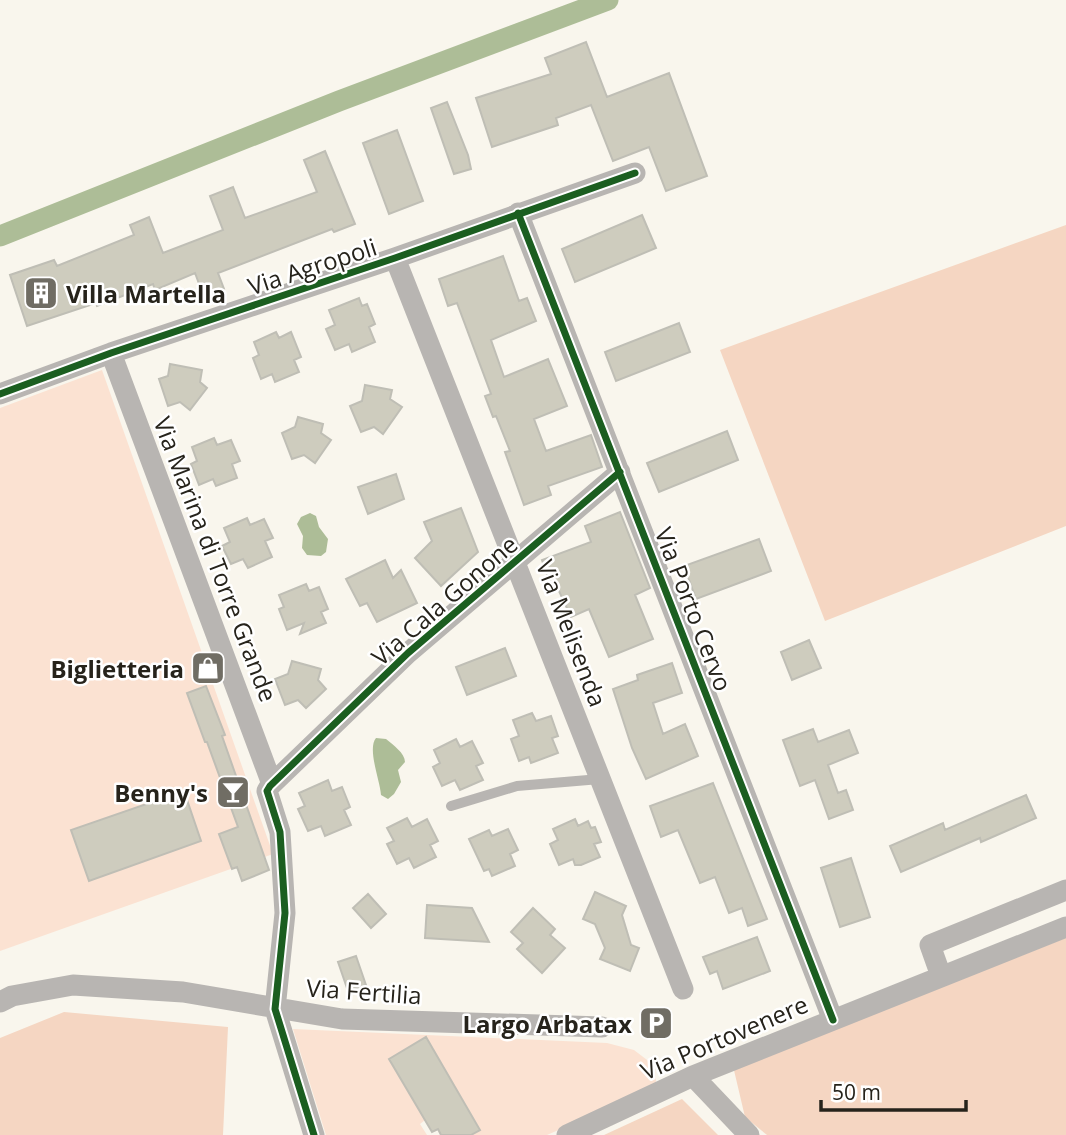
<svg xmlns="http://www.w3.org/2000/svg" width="1066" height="1135" font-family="'Open Sans',sans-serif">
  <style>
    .green { fill: #fbe2d2 }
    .forest { fill: #f5d6c2 }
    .water { fill: #adbd97 }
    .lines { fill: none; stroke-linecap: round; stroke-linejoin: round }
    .canal { stroke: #adbd97; stroke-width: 21 }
    .building { fill: #ceccbe; stroke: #bfbeb5; stroke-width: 2 }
    .lane { stroke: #b8b5b2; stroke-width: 10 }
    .street { stroke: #b8b5b2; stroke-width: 21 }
    .cycleway-casing { stroke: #fff; stroke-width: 11 }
    .cycleway { stroke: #1b5e20; stroke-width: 7 }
    .labels { text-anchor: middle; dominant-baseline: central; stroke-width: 5; stroke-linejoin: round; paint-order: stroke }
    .street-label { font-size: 24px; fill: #26231b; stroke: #fff }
    .poi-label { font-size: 24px; font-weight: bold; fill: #26231b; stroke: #fff; text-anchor: end }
  </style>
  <rect width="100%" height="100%" fill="#f9f6ed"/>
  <path class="green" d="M102 370 273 854 0 951V408Z
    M293 1029 607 1043 634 1050 655 1066 656 1082 650 1090 547 1135H471L480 1129 426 1038 425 1120 420 1124 427 1135H326Z"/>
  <path class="forest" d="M1066 225V526L825 621 720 350Z
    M1066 936V1135H767L745 1117 733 1066Z
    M64 1012 228 1027 223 1135H0V1038Z
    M682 1099 718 1135H604Z"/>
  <path class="water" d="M310 513 316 516 319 527 328 539 326 552 321 556 307 555 302 548 303 536 297 524 301 517Z
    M376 738 386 739C393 745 405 753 405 762L398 770 401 782 394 794 388 799 381 795C380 780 367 749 376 738Z"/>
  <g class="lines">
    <path class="canal" d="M0 236 339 101 608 0"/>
  </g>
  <path class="building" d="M586 42 607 97 669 73 707 176 666 191 649 147 613 161 591 105 556 118 558 125 492 147 476 98 551 74 545 58Z
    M447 102 468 155 471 169 454 174 431 108Z
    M397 130 423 201 389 214 363 143Z
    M325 151 355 224 334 232 332 229 218 273 224 289 204 297 195 273 155 290 153 284 97 306 96 303 27 326 10 275 54 260 57 266 134 235 130 225 149 217 163 253 223 230 210 196 233 187 245 218 317 192 304 160Z
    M642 215 656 248 575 282 562 249Z
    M503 256 519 301 527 298 536 321 491 340 504 377 548 359 567 406 534 419 546 451 591 435 602 467 548 486 551 495 524 505 505 452 510 451 496 416 493 417 485 396 491 394 457 303 448 306 439 279Z
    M359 298 362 306 367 304 375 324 369 327 375 342 352 352 349 344 335 350 326 329 335 325 329 310Z
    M679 323 690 352 616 381 605 352Z
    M276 332 279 338 291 332 301 357 294 360 299 372 275 382 272 374 261 379 253 358 259 355 254 342Z
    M170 364 202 370 200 382 207 388 190 410 180 402 168 406 159 379 168 376Z
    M365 385 392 390 390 399 402 407 383 434 374 427 361 432 350 406 362 401Z
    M298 417 323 424 321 433 331 440 315 463 304 455 292 459 282 433 295 427Z
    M727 431 738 460 659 492 647 463Z
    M214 438 217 445 231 440 240 461 232 464 237 478 216 486 213 479 199 485 191 464 197 461 192 447Z
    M396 474 404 499 368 514 358 487Z
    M461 508 478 552 441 586 415 558 432 541 424 522Z
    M620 512 650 588 635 595 653 639 609 657 589 609 571 617 553 578 549 580 542 560 591 542 585 526Z
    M247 518 250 525 264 519 273 538 265 541 272 557 248 568 243 559 231 564 222 546 230 542 224 528Z
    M759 539 771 571 696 599 684 566Z
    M385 560 393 578 401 570 417 603 377 622 367 603 360 606 346 579Z
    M306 584 309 591 319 587 328 609 321 612 326 623 300 634 304 623 287 630 279 609 284 607 279 595Z
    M809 640 821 668 792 680 781 652Z
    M505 648 516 676 467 695 456 667Z
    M292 661 321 669 318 680 326 689 306 708 298 700 285 705 275 679 288 674Z
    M672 663 682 693 653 703 663 734 685 724 698 756 646 779 632 748 613 689 638 680 637 675Z
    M206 686 225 735 222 736 269 870 242 881 237 867 232 869 219 834 238 827 207 742H205L187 693Z
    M532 713 536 721 551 716 558 736 552 738 558 753 531 763 529 757 519 761 511 739 519 736 513 720Z
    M813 729 818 742 849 730 858 753 828 765 838 793 846 790 853 810 829 819 815 780 800 786 783 740Z
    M456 739 460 747 472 741 483 763 476 766 483 780 460 790 455 780 442 786 433 767 440 763 434 750Z
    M328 780 332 791 342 787 350 807 344 810 351 825 325 836 321 826 308 831 298 809 305 806 299 793Z
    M713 783 767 919 748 926 742 908 729 913 715 877 700 883 678 830 661 837 650 806Z
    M184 791 201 841 89 881 71 830Z
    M1026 795 1036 818 981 842 980 838 901 872 890 846 943 823 945 830Z
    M407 818 412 827 427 819 438 841 430 845 436 857 414 868 409 858 397 864 387 844 394 841 387 828Z
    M575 819 578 826 588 821 591 828 595 827 601 842 594 844 600 857 581 865H575L573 859 559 865 550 844 558 840 553 829Z
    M508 829 518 850 510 854 515 866 492 876 489 869 484 871 469 839 489 830 492 836Z
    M851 858 870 917 840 927 821 868Z
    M595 892 626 906 622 915 631 945 639 948 630 971 600 959 605 948 595 924 583 919Z
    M368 894 386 914 371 928 353 908Z
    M427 905 472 908 489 942 425 938Z
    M533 908 555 929 550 935 565 948 542 973 517 949 523 943 511 932Z
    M757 937 770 971 723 989 717 971 710 974 703 957Z
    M356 956 366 985 348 991 338 962Z
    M426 1037 480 1130 471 1135H441L438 1129 432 1132 389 1059Z"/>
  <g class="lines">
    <path class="lane" d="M451 806 517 786 600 779"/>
    <path class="street" d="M518 213 833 1020
      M395 258 683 989
      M111 353 272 784
      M0 394 111 353 395 258 635 173
      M941 976 930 945 1066 890
      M0 1002 12 996 73 985 183 992 342 1019 602 1027
      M693 1076 749 1135
      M314 1135 275 1009 285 913 280 832 267 791 270 786 408 653 620 472
      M567 1135 693 1076 1066 927"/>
    <g class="cycleway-casing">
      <path id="cycleway" d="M518 213 833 1020
        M0 394 111 353 395 258 635 173
        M314 1135 275 1009 285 913 280 832 267 791 270 786 408 653 620 472"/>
    </g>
    <use href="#cycleway" class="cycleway"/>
  </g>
  <defs>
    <g id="building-square" transform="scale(1.75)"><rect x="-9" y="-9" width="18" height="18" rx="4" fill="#706d64" stroke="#fff"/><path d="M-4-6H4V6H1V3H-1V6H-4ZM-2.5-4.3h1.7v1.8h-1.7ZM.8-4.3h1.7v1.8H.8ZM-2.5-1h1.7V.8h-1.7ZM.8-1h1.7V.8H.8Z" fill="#fff"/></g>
    <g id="shop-square" transform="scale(1.75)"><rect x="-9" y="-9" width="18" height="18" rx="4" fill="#706d64" stroke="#fff"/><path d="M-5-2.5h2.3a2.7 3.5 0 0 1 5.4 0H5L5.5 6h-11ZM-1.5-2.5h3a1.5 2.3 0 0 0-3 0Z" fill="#fff"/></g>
    <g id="bar-square" transform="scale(1.75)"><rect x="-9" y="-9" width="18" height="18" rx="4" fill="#706d64" stroke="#fff"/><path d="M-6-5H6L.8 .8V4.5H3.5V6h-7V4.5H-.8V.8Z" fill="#fff"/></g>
    <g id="parking-square" transform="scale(1.75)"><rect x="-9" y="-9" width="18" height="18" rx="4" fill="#706d64" stroke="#fff"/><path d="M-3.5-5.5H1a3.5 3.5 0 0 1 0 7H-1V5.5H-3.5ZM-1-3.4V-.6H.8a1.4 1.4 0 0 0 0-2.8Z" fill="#fff"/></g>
  </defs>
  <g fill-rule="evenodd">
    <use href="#building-square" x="41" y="293"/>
    <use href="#shop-square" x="208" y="668"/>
    <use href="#bar-square" x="233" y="792"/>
    <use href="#parking-square" x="656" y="1023"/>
  </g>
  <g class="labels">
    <g class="street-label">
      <text transform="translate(312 266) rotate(-18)">Via Agropoli</text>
      <text transform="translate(216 559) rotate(69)">Via Marina di Torre Grande</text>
      <text transform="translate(444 600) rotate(-41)">Via Cala Gonone</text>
      <text transform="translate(694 609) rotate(69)">Via Porto Cervo</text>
      <text transform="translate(572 633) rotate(69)">Via Melisenda</text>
      <text transform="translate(364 991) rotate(4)">Via Fertilia</text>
      <text transform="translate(724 1037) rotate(-23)">Via Portovenere</text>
    </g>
    <g class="poi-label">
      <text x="66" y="293" text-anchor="start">Villa Martella</text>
      <text x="184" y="668">Biglietteria</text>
      <text x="208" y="792">Benny's</text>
      <text x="632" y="1023">Largo Arbatax</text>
    </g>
  </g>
  <path d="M821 1100v10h145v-10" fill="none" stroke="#26231b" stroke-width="3.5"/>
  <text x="832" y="1100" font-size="21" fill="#26231b" stroke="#ffffff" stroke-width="5" paint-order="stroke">50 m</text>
</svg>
